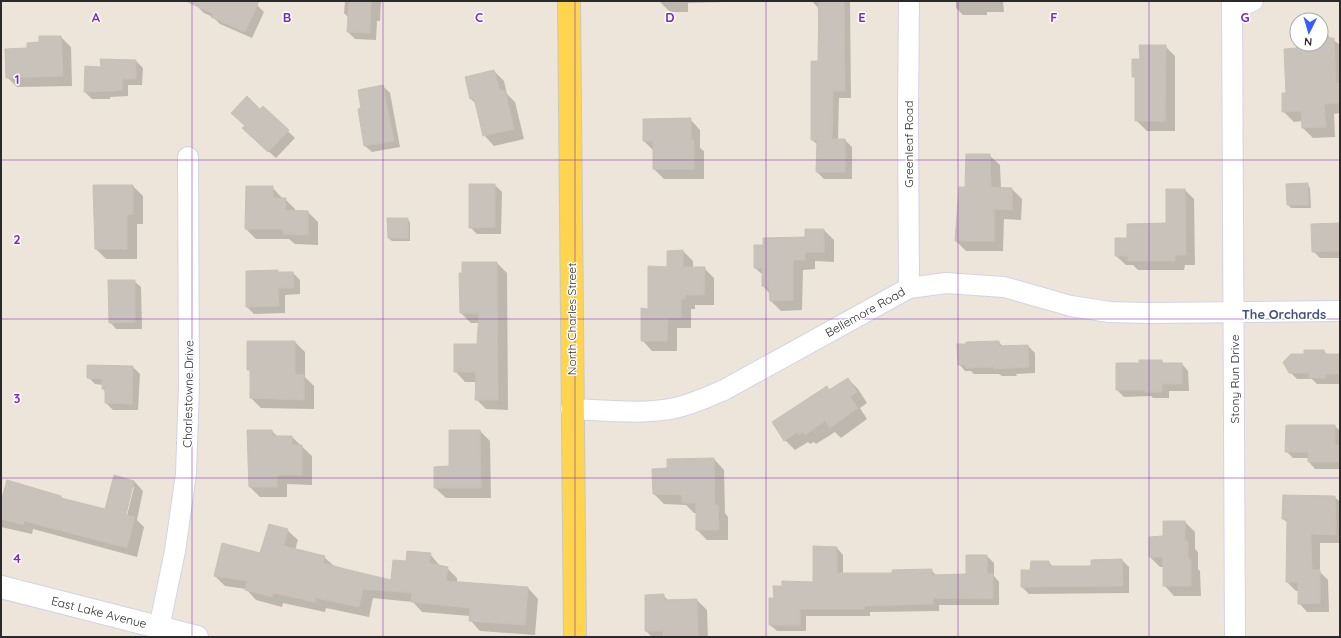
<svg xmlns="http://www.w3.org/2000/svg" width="1341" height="638" font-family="Quicksand,sans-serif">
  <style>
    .shadow { fill: #0003; fill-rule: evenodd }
    .building { fill: #c9c2ba; stroke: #c9c1b4 }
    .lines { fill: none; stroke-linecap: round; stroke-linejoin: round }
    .minor-casing { stroke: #d0d4e5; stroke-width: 22 }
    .tertiary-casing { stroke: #d0d4e5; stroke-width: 24 }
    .primary-casing { stroke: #c8c8c8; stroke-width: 24 }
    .minor { stroke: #fff; stroke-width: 20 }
    .tertiary { stroke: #fff; stroke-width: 22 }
    .primary { stroke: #ffd44e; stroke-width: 22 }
    .grid { fill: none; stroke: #7b2cbf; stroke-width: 1; stroke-opacity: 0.55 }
    .labels { text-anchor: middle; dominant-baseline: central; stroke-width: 3; stroke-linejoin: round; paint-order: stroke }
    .street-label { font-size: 12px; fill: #2a2a2a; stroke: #fff }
    .neighbourhood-label { font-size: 13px; font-weight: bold; fill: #465180; stroke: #fff }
    .grid-label { font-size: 13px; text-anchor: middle; font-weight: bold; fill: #7b2cbf; stroke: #fff; stroke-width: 3; stroke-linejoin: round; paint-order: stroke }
  </style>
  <rect width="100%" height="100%" fill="#eee5da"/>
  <path class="shadow" d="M199 1H247L257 5 264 12 252 38 220 24 213 17 204 13 197 6Z
    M345 1H381L380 21H377L376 40 355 39 348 32 349 18 344 13Z
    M646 1H725V2L688 3V12H670L660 2Z
    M812 1H850L851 98H839L838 140H845L852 147V179H824L817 172 818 145 812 140 819 62 818 8Z
    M956 1H1003L1004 12H987V15H963L956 8Z
    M1328 36 1340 45V113L1334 114 1335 137 1313 138 1303 128V121L1294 122 1283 111 1297 44H1321V37Z
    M61 37 71 47 72 86 17 87 7 77 28 49Z
    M1165 46 1175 56V131H1147L1136 120V79L1133 76 1141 60Z
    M136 61 143 68 142 85H128V96L110 97V99H92L85 92 102 68Z
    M494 71 504 81 507 94 515 102 524 139 494 146 484 135 476 104 471 99 466 78Z
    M383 86 390 93 400 147 372 152 365 146 362 109Z
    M263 107 295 138 276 158 250 135 246 126Z
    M690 119 700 130V148L704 151V179H664L654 169V151L644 141V120Z
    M989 155 1000 165 1001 189H1012L1022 199 1021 220 1004 219 1003 251H966L956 241 966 188Z
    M1307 184 1310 188 1311 208H1291L1288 205Z
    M495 185 502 192 501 234H477L470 227Z
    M133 186 143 196V224H137V259H106L96 249Z
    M272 187 283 199H285L295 209V211L308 212 318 222V245L295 244 289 239H256L246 229Z
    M1185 190 1194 199 1195 265H1185L1184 270H1138L1133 265H1126L1116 256 1167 224Z
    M407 219 410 222V241H392L388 238Z
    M1340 224V258H1320L1313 251Z
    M824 230 834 240V262L815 261V269L803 270 802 310 781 311 771 301 770 294 763 286V275L755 268Z
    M683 251 693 261V268H704L714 278V305H695V309H691V328H677V351H652L642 340 649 310 668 268Z
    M497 263 507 273 508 410 486 409 476 399V382H465L455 371 478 345 479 323H471L461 313 460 274Z
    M293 273 300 280V294L285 295V313L254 314 247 307Z
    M134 281 141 287 142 329H116L110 322Z
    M295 342 305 352V377L314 386V409L261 408 251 398V372L248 369Z
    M999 342 1003 347 1028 346 1035 353V373L1016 374 1017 376H1002L999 374H974L971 371H965L959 364Z
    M1324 351 1328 356H1340V384H1317L1312 379H1297L1290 372 1305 355Z
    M1161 361 1165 364H1182L1188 371 1189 391H1169V398H1153L1151 396 1124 397 1117 390Z
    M88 366 133 367 140 374 138 410H113L106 403V392L103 389V385L95 384 88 377Z
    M848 379 858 389 867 403 860 408 867 419 841 438 835 432 816 444 814 442 810 444 808 442 795 450 785 440 827 387 830 391Z
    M1335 426 1340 431V469H1315L1309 462V458H1293L1286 451Z
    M272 431 278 437H292L312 456V485L287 484V497H260L250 487Z
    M480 431 490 441 491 498H446L435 488Z
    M714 459 724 470 725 513 728 517V540H707L697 530V513H694L686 505 664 504 654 494 668 469Z
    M115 477 134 481 143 491 137 520 144 527 137 557 33 529 32 534 1 527V496L61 497 64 500 106 511ZM132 487H134L126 520H124Z
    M1335 497 1340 502V543H1320V572L1328 580 1329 612H1307L1299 603V591H1296L1287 582 1288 523 1283 519Z
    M1185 522 1195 532V549L1198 552V569L1200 571 1201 596H1174L1164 585V567H1160L1150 557 1164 537Z
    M287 530 298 540 295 550 324 557 335 567 392 582 407 562 430 554 440 566 447 568 457 578V583L528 588 538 599 535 635 480 631 470 620V616L422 612 413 602 373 598 369 617 326 608 325 612 283 603 282 607 256 600 246 589 225 586 215 576 260 554Z
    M837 548 843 555V574H893L931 570 937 576 967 575 987 556 994 563V576L999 582V605H939V611L870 612V616H806V631H777L770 625 775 599 814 583Z
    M1122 560 1129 567V593L1029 594 1022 587 1031 571 1049 562 1053 567H1092Z
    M663 595 669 601 697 600 707 610 708 637H652L646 631Z"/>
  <path class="building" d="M186 1H259L245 32 211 17 213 14Z
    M349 1H371L370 33 347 32Z
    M819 1H844L845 91H833L832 139H845V172H816L817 140H811V61H818Z
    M1328 35 1329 38H1334L1336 83H1340V103L1324 104 1326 127 1302 128 1301 111 1282 112V93H1286L1284 49 1297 48 1296 37 1297 44H1321V36Z
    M39 36H61L63 76 6 78 5 49 27 48V43L39 42Z
    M1139 45H1166L1165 121H1135V77H1132V59H1140Z
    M100 59 136 60V79H122V90H116V91L84 92 85 66 101 67Z
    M494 70 500 91 505 90 514 129 483 136 474 98 470 99 465 77Z
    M383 85 394 141 364 146 358 109 361 108 358 90Z
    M247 96 260 109 263 106 289 130 268 152 242 128 245 126 231 113Z
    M691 118V140H694V169H653V141H643V119Z
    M966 154H990L991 187 1012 188V210L994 209V241H955L959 187H965Z
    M1308 183V205H1287L1286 184Z
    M469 184H495V227L469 228Z
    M93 185H133V214L127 215V249H95Z
    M246 186H273V198H286L285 210 308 211V235L283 234 284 229H245Z
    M1166 189H1185L1186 255H1175V261H1128V256H1115V238H1127V224L1166 223Z
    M387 218H408V238H388Z
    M1340 223V251L1312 252 1311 224Z
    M805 229H824V252H805V260H793V300L770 301 769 287 762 286V268H754V245H763V238L805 237Z
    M683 250V267H705L704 295H686L685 299H681V318H668L667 341H641V308L648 309V266L667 267V251Z
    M462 262H497L498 400H475L476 372H454V344H477L479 313H460L459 273H462Z
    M278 270V272H293L294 288H278L279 306 246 307V271Z
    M108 280H135V322L109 323Z
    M247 341H295V374L304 375V400L250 398V370H247Z
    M999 341V346L1028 345 1029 367 994 369V367L966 368V365H958L957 344H966V342Z
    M1304 350H1324V354H1340V374H1326V378H1309V373H1289L1283 362 1291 354H1304Z
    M1139 360H1162V363H1182V384H1162V392H1145V390H1116V363H1139Z
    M87 365 133 366 132 404 105 403V389H102V379L87 378Z
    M848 378 857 392 850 397 858 408 830 428 825 421 805 435 803 432 799 435 798 432 784 441 772 422 827 386 829 390Z
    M1286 425H1335V445H1340V462H1308V452H1285Z
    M247 430H272V436H292V445H302V475H277V487H249Z
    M449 430H480L481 488H434V467L449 466Z
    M714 458 715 505H718L719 530H696V503H682V495L653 494 652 469 667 468V459Z
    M114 475 134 481 126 515 135 517 127 548 24 521 23 525 1 519V502L7 480 61 496V498L105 509Z
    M1283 495 1335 496 1336 535 1311 534 1312 570H1320V603L1298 604V582H1286L1287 519H1282Z
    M1163 521H1185V541H1188V559L1191 560V586H1163V557H1149V537L1163 536Z
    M269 524 288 529 284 546 325 556 323 563 345 569 391 580 393 560 406 561 407 551 431 553 429 563 448 567 446 581 528 587 525 625 469 621 470 608 411 602 412 593 363 589 359 607 316 598 315 602 273 593 272 597 245 590 247 581 214 576 222 543 260 553Z
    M813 546 837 547V573H892V570L932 569V575L966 574V555H987V574H993V599L933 598V604L864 606V609H800V625H769V598H774L773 586H782V581L813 582Z
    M1122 559 1123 586 1021 587V570H1030L1031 561H1049V566H1091V560Z
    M664 594V600L697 599 698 637H663V631H645V595Z"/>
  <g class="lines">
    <g class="minor-casing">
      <path id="minor" d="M1232 1 1235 637
        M1232 10 1253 1
        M909 288 908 114 909 1
        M571 409C605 410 642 415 675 408 693 404 708 397 724 390L909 288 946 283 1004 287 1071 306 1109 312 1149 313 1340 311
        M159 628 175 551 186 474 189 387 188 157"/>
    </g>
    <g class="tertiary-casing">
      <path id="tertiary" d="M1 587 197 637"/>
    </g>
    <g class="primary-casing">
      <path id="primary" d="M569 1 575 637"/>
    </g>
    <use href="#minor" class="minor"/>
    <use href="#tertiary" class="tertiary"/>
    <use href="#primary" class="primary"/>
  </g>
  <path class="grid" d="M192 1V637M383 1V637M575 1V637M766 1V637M958 1V637M1149 1V637M1 160H1340M1 319H1340M1 478H1340"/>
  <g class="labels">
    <g class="street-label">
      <text transform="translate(908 144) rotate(-90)">Greenleaf Road</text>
      <text transform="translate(865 312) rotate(-29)">Bellemore Road</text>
      <text transform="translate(571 319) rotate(-90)">North Charles Street</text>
      <text transform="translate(1234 379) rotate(-90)">Stony Run Drive</text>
      <text transform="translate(188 394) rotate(-89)">Charlestowne Drive</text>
      <text transform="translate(99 612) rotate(14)">East Lake Avenue</text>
    </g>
    <g class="neighbourhood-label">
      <text x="1284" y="314">The Orchards</text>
    </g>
  </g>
  <g class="grid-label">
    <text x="96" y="22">A</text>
    <text x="287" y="22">B</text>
    <text x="479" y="22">C</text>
    <text x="670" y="22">D</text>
    <text x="862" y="22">E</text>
    <text x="1054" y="22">F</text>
    <text x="1245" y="22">G</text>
    <text x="17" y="84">1</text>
    <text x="17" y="244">2</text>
    <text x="17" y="403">3</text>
    <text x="17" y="563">4</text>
  </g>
  <rect width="1341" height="638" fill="none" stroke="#2a2a2a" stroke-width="4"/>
  <g transform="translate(1309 32) rotate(185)"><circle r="19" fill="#ffffff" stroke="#aaaaaa"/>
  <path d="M0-3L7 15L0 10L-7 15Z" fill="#365dff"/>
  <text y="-6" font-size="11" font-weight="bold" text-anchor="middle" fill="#2a2a2a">N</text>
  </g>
</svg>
